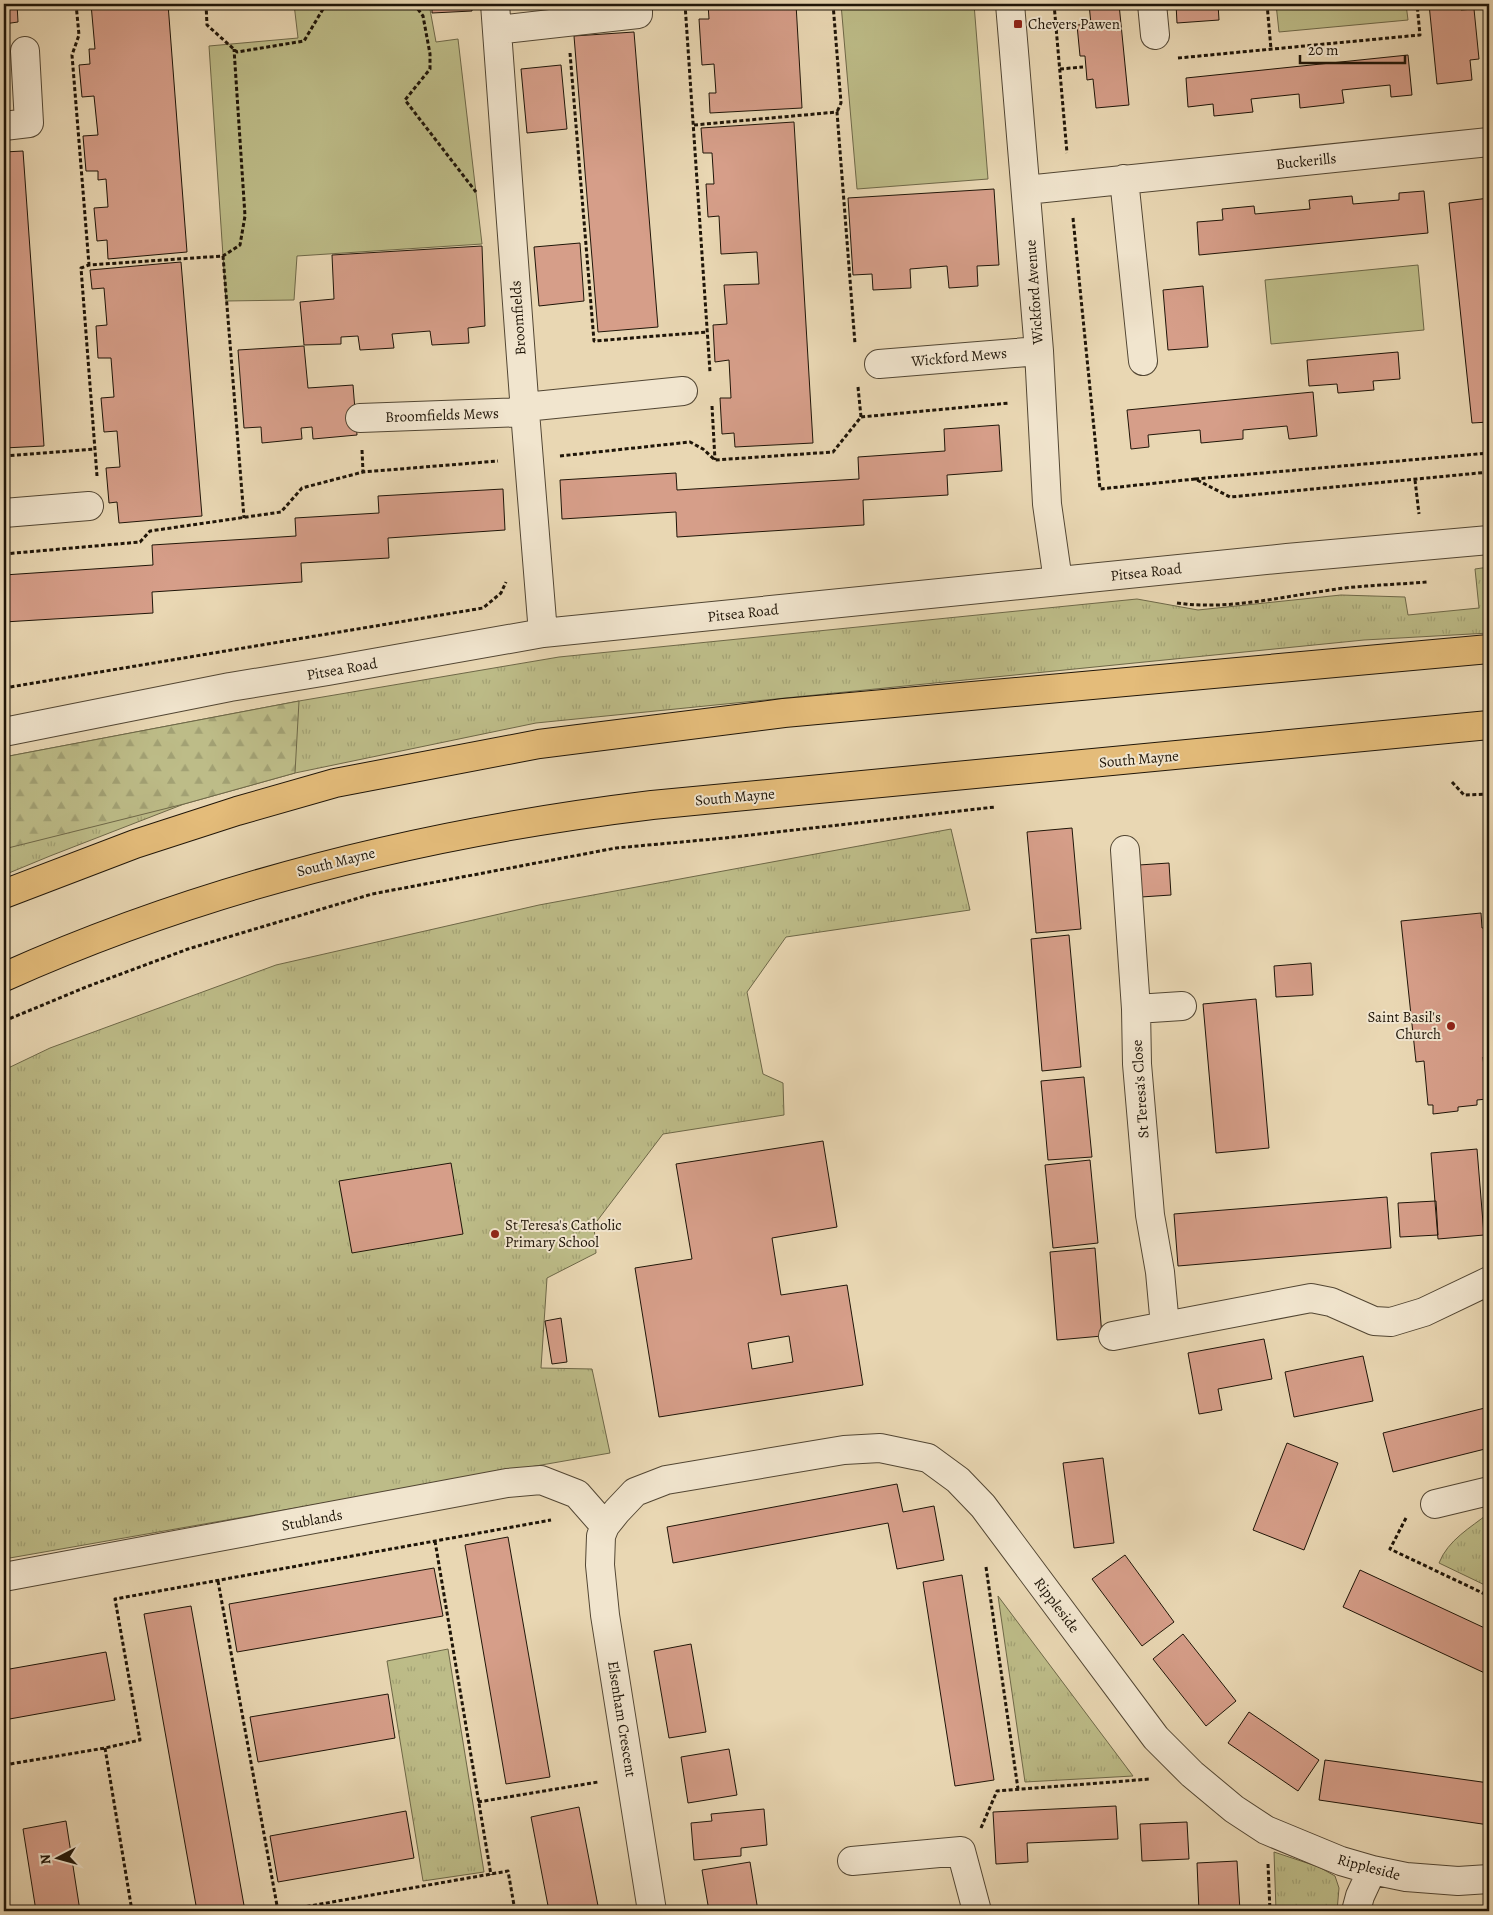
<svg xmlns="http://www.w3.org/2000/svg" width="1493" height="1915" font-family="Alegreya,serif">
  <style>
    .grass { fill: url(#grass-tufts); stroke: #6e6848 }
    .forest { fill: url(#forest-firs); stroke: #6e6848 }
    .park { fill: #bdbc88; stroke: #6e6848 }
    .building { fill: #d69e89; stroke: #1f1508; fill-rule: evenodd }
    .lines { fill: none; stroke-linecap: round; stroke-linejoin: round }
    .minor-casing { stroke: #524633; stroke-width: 30 }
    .major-casing { stroke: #1f1508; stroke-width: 30 }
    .path { stroke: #1f1508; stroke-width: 3; stroke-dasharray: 4 2.5; stroke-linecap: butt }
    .minor { stroke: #f1e5ce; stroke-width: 28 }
    .major { stroke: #e4bc7a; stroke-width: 28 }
    .poi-dot { fill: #8f2418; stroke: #f1e5ce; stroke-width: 2 }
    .labels { text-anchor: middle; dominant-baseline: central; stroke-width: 4; stroke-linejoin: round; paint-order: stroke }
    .poi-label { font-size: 15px; fill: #1f1508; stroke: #f1e5ce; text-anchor: start }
    .street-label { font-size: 15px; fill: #1f1508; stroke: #f1e5ce }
  </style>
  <defs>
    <pattern id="grass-tufts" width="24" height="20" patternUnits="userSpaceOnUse" patternTransform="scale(1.25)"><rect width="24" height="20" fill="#bdbc88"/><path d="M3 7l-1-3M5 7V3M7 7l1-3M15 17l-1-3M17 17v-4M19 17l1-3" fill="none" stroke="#a2a174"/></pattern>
    <pattern id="forest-firs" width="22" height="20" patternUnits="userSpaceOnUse" patternTransform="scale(1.25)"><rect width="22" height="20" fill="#bdbc88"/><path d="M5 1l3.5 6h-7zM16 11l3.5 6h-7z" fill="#a2a174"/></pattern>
  </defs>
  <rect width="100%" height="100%" fill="#e9d7b3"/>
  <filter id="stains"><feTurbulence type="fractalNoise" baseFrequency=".004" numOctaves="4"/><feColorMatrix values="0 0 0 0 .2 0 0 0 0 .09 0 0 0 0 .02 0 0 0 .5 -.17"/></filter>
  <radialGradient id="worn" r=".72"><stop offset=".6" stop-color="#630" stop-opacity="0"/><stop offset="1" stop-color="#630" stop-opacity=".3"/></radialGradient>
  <path class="grass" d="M1489 567V633L1364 640 536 723 295 773 184 804 50 856 4 875V757L299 701 559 657 1137 599 1198 610 1341 595 1405 597 1408 615 1479 608 1475 569Z
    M951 829 970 910 786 937 747 992 763 1074 783 1083 784 1115 663 1134 594 1225 596 1253 547 1278 541 1368 592 1369 610 1453 4 1559V1070L50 1048 276 965 539 905Z
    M1489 1513V1587L1439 1563C1448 1540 1470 1528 1489 1513Z
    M998 1596 1133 1776 1025 1782Z
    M448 1649 484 1872 423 1881 387 1661Z
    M1274 1852 1319 1867 1335 1876 1339 1888 1337 1911H1276Z"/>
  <path class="forest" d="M299 701 295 773 184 804 4 849V757Z"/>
  <path class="park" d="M294 4H429L436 42 458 39 482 244 297 256 294 300 226 301 209 46 298 38Z
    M841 4H974L988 179 857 189Z
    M1276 4H1406L1408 20 1279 32Z
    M1418 265 1424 330 1271 344 1265 280Z"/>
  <path class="building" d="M4 4H17L18 22 4 24Z
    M91 4H168L187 252 108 259 107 240 97 241 94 208 108 207 106 179 98 180V171H86L83 136 98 135 94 96 82 97 79 65 90 64 89 49H95Z
    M432 4H472V11L432 13Z
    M708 4H796L802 108 710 113 709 93H716L714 64 702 65 699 19H709Z
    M1089 4H1119L1129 105 1096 108 1093 79 1087 80 1085 56H1080L1077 25 1091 24Z
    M1176 4H1218L1219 20 1177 23Z
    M1429 4H1460L1461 10 1474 9 1479 59 1470 60 1472 80 1437 84Z
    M634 32 658 327 598 332 574 36Z
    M1408 55 1412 95 1391 97 1390 85 1342 90 1344 103 1300 108 1299 94 1251 99 1253 112 1214 116 1213 104 1188 107 1186 78Z
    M561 65 567 129 527 133 521 69Z
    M794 122 813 443 735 447 734 433 722 434 720 398H731L729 360 715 362 713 325 727 324 724 285 759 284 757 252 721 254 719 216 708 217 706 184H714L712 153H703L701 128Z
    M23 151 44 446 4 448V152Z
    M994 189 999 265 977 266 978 286 949 288 947 266 910 269 911 288 873 290 872 274 853 275 848 198Z
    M1424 191 1428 233 1199 255 1197 222 1223 220 1222 209 1254 206 1255 214 1310 209 1309 200 1352 196 1353 204 1399 200V193Z
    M1489 198V422L1472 423 1449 203Z
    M580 243 584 301 539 306 534 247Z
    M482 246 485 326 468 328 469 343 432 345 430 331 392 334 394 348 360 350 358 336 341 337V344L304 345 300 302 334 299 332 255Z
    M181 262 202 516 119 523 117 502 109 503 106 468 120 467 117 431 104 432 101 398 114 397 111 358H98L96 326 107 325 104 288 92 289 90 270Z
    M1203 286 1208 347 1168 350 1163 290Z
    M304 346 308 388 353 385 357 435 313 439 312 427 301 428 302 439 262 443 261 427 244 428 238 350Z
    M1398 352 1400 379 1373 381 1374 390 1338 393 1337 384 1309 386 1307 360Z
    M1313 392 1317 436 1289 439 1287 426 1243 430V439L1201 443 1200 430 1148 435 1149 447 1131 449 1127 410Z
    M999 425 1002 471 947 475 948 495 863 500 864 525 677 537 676 512 562 519 560 480 676 473 677 490 859 479 858 457 945 451 944 429Z
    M503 489 505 530 388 538 389 558 301 563 302 582 152 592 153 613 4 622V575L153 565 152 545 296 536 295 518 379 513 378 496Z
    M1072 828 1081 929 1036 933 1027 832Z
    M1169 863 1171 895 1141 897 1139 865Z
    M1481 913 1482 928H1489V954H1485L1489 994V1057H1483L1487 1099 1477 1100V1105L1458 1107V1111L1433 1114V1105H1428L1424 1061 1416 1062 1401 921Z
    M1069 935 1081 1067 1042 1071 1031 939Z
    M1311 963 1313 995 1276 997 1274 966Z
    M1256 999 1269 1148 1216 1153 1203 1004Z
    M1084 1077 1092 1157 1048 1160 1041 1081Z
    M823 1141 837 1227 772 1238 781 1295 847 1285 863 1385 659 1417 635 1268 692 1259 676 1164ZM789 1336 793 1362 752 1369 748 1343Z
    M1477 1149 1484 1235 1438 1239 1431 1153Z
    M1090 1160 1098 1243 1053 1248 1045 1165Z
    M451 1163 463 1234 352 1253 339 1181Z
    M1387 1197 1391 1248 1178 1266 1174 1214Z
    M1436 1201 1438 1235 1400 1237 1398 1203Z
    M1095 1248 1102 1336 1057 1340 1050 1252Z
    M561 1318 567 1362 552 1364 545 1321Z
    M1264 1339 1272 1379 1218 1389 1222 1410 1199 1414 1188 1353Z
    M1363 1356 1373 1401 1294 1417 1285 1372Z
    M1489 1407V1448L1393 1472 1383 1433Z
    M1287 1443 1338 1463 1304 1550 1253 1530Z
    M1103 1458 1114 1543 1074 1548 1063 1463Z
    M897 1484 903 1512 934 1506 944 1560 897 1569 888 1523 673 1563 667 1527Z
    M508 1537 550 1777 506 1784 465 1545Z
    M1125 1555 1174 1622 1142 1646 1092 1579Z
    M434 1568 443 1616 237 1652 229 1604Z
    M1360 1570 1489 1630V1675L1343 1607Z
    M962 1575 994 1780 955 1786 923 1582Z
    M191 1606 245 1911H197L144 1614Z
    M1183 1634 1236 1701 1206 1726 1153 1659Z
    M691 1644 706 1732 669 1738 654 1651Z
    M106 1652 115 1700 4 1720V1670Z
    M388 1694 395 1738 258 1762 250 1717Z
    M1249 1712 1319 1760 1298 1791 1228 1743Z
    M729 1749 737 1795 688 1803 681 1757Z
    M1325 1760 1489 1783V1825L1319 1800Z
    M1116 1806 1118 1839 1027 1843 1028 1862 996 1864 993 1812Z
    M579 1807 599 1911H549L531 1817Z
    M764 1809 767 1845 741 1848V1856L694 1860 691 1823 712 1821 711 1814Z
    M406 1811 414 1858 278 1882 270 1836Z
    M66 1821 80 1911H36L23 1829Z
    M1187 1822 1189 1859 1142 1861 1140 1824Z
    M1237 1861 1240 1911H1199L1197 1863Z
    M750 1862 758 1911H709L702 1870Z"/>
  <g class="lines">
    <g class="minor-casing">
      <path id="minor" d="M495 4 525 412 543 633
        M1010 4 1039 351 1047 504 1058 581
        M1152 4 1155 35
        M497 30 638 14V4
        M4 126 29 123 25 51
        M1124 179 1143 361
        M1026 190 1489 142
        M879 364 1039 351
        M525 407 683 391
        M360 418 525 412
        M4 513 89 506
        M4 732 230 687 328 671 543 633 1287 558 1489 540
        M1125 850 1136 1009 1137 1064 1150 1215 1160 1272 1165 1326
        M1136 1009 1182 1006
        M1113 1336 1311 1298 1331 1302 1374 1321 1391 1322 1424 1312 1489 1281
        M1435 1504 1489 1491
        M4 1577 507 1483 541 1480 577 1494 605 1526
        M852 1861 961 1851 977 1911
        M652 1911 605 1615 600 1565 601 1536 605 1526 617 1511 635 1492 666 1480 844 1450 880 1448 928 1458 958 1480 983 1506 1156 1738 1192 1774 1234 1809 1266 1830 1341 1861 1372 1870 1406 1877 1458 1881 1489 1879
        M1356 1911 1360 1896 1372 1870"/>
    </g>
    <g class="major-casing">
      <path id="major" d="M4 894 135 844 237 811 335 783 539 744 784 713 1489 649
        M4 977C209 885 429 832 652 805L1489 725"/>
    </g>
    <path class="path" d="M76 4 79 35 72 55 89 265
      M206 4 207 25 237 52 304 41 326 4
      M414 4 423 16 430 54V69L405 100 476 192
      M685 4 710 372
      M833 4 841 103 837 112
      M1054 4 1067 153
      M1267 4 1271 49
      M570 53 594 341 707 332
      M1178 58 1420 35 1417 4
      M1060 69 1083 67
      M694 125 837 112 855 344
      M1073 218 1100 489 1195 479 1230 497 1489 472
      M223 256 244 518
      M858 387 861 417
      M712 406 715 460
      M362 450 363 472
      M4 456 95 449
      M560 456 690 442 703 449 715 460 833 452 861 417 1009 403
      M97 476 81 268 89 265 223 256 240 245 245 216 234 49
      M1195 479 1489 453
      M1415 480 1419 514
      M4 554 140 542 150 531 281 512 302 488 363 472 498 461
      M1177 603C1226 610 1276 598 1324 591 1358 585 1393 585 1427 582
      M4 688 483 608 501 593 506 582
      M1452 782 1464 795 1489 794
      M4 1021 86 987 188 949 372 894 616 848 725 838 995 807
      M1406 1518 1390 1549 1489 1596
      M435 1541 491 1875
      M986 1567 1018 1789
      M218 1581 278 1911
      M105 1748 132 1911
      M4 1765 105 1748 140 1740 115 1599 551 1520
      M478 1802 598 1782
      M981 1828 997 1791 1150 1779
      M1268 1864 1270 1911
      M281 1911 508 1871 515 1911"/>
    <use href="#minor" class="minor"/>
    <use href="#major" class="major"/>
  </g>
  <g class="poi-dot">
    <rect x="1013" y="19" width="10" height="10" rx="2.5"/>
    <circle cx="1451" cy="1026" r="5"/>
    <circle cx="495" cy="1234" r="5"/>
  </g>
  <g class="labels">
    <g class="poi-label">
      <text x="1028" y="24">Chevers Pawen</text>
      <text x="1441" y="1017" text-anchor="end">Saint Basil's<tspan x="1441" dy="17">Church</tspan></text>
      <text x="505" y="1225">St Teresa's Catholic<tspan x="505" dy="17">Primary School</tspan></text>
    </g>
    <g class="street-label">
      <text transform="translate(1306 161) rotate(-6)">Buckerills</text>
      <text transform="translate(1034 292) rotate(-94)">Wickford Avenue</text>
      <text transform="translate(518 318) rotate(-94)">Broomfields</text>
      <text transform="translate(959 357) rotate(-5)">Wickford Mews</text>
      <text transform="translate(442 415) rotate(-2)">Broomfields Mews</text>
      <text transform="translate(1146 572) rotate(-6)">Pitsea Road</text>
      <text transform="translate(743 613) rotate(-6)">Pitsea Road</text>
      <text transform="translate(342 669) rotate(-10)">Pitsea Road</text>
      <text transform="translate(1139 759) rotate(-5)">South Mayne</text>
      <text transform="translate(735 797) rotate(-5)">South Mayne</text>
      <text transform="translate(336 862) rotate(-14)">South Mayne</text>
      <text transform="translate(1140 1089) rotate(-94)">St Teresa's Close</text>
      <text transform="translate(312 1520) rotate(-11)">Stublands</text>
      <text transform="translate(1057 1605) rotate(53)">Rippleside</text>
      <text transform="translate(622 1719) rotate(81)">Elsenham Crescent</text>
      <text transform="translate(1369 1867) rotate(15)">Rippleside</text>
    </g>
  </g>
  <rect width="1493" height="1915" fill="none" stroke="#e9d7b3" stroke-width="20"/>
  <rect x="5" y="5" width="1483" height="1905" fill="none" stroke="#1f1508" stroke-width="2.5"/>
  <rect x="10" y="10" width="1473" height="1895" fill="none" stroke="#1f1508"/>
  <g transform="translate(58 1858) rotate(264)" stroke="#f1e5ce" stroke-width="4" paint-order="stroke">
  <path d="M0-4L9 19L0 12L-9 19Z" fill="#1f1508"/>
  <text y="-8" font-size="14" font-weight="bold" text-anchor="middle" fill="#1f1508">N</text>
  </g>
  <path d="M1300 55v8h105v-8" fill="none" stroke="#1f1508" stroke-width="2.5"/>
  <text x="1308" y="55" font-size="15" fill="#1f1508" stroke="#f1e5ce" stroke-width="4" paint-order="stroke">20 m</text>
  <rect width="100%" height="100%" filter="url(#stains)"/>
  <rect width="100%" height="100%" fill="url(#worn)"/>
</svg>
